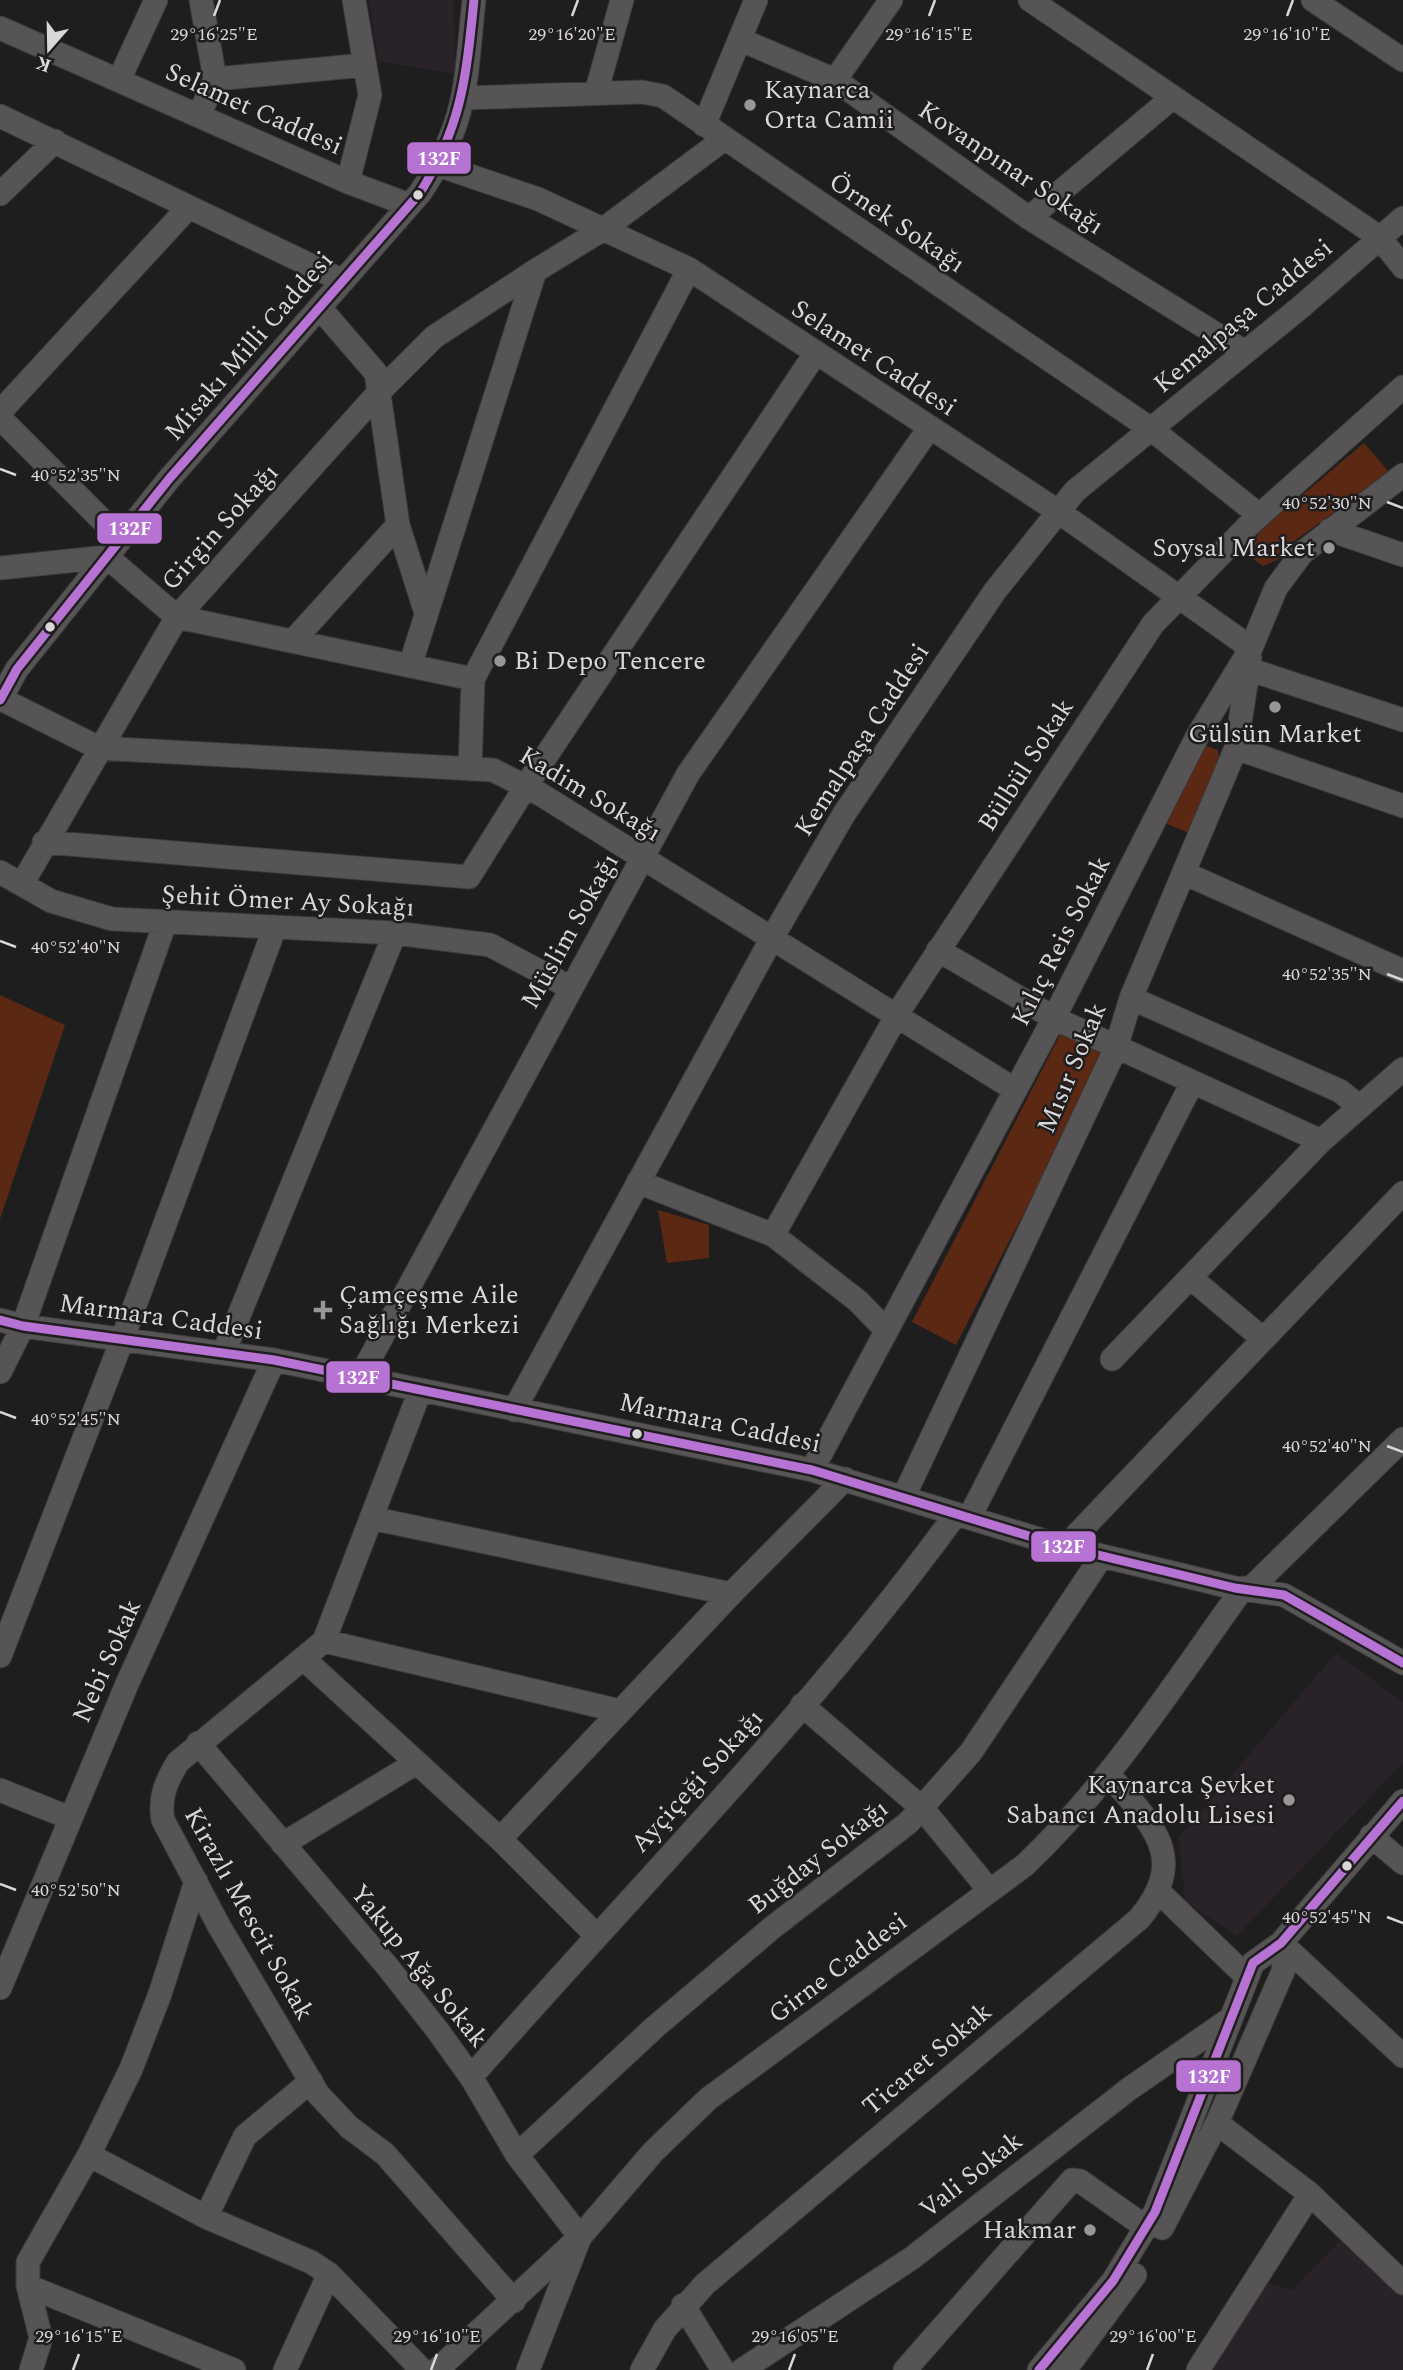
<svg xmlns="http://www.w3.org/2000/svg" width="1403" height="2370" font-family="Spectral,serif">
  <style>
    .built { fill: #292228 }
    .green { fill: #5a2813 }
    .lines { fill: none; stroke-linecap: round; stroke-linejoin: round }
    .minor-casing { stroke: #3b393a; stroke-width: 25 }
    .minor { stroke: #565455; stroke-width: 23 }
    .bus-1-casing { stroke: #201d1f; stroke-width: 14 }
    .bus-1 { stroke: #b673d3; stroke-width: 9 }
    .ticks { fill: none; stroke: #d9d7d8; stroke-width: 2.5 }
    .poi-dot { fill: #989697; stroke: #201d1f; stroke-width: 2.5 }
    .bus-dot { fill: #d9d7d8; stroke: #201d1f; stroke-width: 2.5 }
    .labels { text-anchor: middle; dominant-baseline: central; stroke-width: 5; stroke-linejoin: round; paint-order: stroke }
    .poi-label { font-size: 26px; fill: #d9d7d8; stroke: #201d1f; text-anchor: start }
    .street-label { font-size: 26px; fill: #d9d7d8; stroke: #201d1f }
    .ticks-label { font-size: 18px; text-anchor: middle; fill: #d9d7d8; stroke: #201d1f; stroke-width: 5; stroke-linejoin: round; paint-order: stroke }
    .line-badge { stroke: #201d1f; stroke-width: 2.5 }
    .badge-label { font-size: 19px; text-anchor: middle; font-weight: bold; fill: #fff }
  </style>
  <rect width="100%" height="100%" fill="#1f1e1f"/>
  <path class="built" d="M369 0H454L455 74 378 61Z
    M1336 1653 1403 1702V1763L1237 1936 1185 1901 1179 1837Z
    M1342 2239 1403 2295V2370H1206L1261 2280 1292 2290Z"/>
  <path class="green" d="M1364 443 1390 473 1294 541 1281 558 1263 566 1249 556 1247 550 1261 530Z
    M1207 746 1218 750 1220 764 1189 833 1165 823 1198 755Z
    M0 995 65 1025 0 1219Z
    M1061 1033 1105 1055 956 1345 912 1322Z
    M658 1210 709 1225V1258L667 1263Z"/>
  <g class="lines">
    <g class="minor-casing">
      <path id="minor" d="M1030 0 1379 237 1403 267
        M1313 0 1403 60
        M0 28 348 182 409 205
        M741 40 835 80 1029 218 1245 352
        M215 79 365 65
        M119 80 156 0
        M835 80 891 0
        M596 93 622 0
        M464 98 642 92 663 96 1151 429 1259 515
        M0 116 343 281
        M199 116 215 79 201 0
        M704 125 756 0
        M438 165 538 199 689 269 1059 512 1251 648
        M348 182 370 95 354 0
        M0 194 55 141
        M1029 218 1172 98
        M0 412 187 209
        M0 418 121 539
        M398 525 426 613
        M1330 530 1403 555
        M0 568 107 557 177 617 473 679
        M293 641 398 525 376 373 320 308
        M410 666 535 271 605 228 724 139
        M1248 669 1403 720
        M1 699 99 748 493 770 540 794 1014 1089
        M0 700 17 669 169 479 420 193C469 120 465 83 474 0
        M1236 748 1403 806
        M470 769 473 679 689 269
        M44 842 469 877 526 786 815 354
        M0 872 51 901 112 919 395 933 490 945 571 988
        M1184 873 1403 971
        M22 884 177 617 380 391 434 337 535 271
        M938 950 1054 1018 1321 1141
        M1131 998 1340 1091 1360 1107
        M638 1182 773 1235 858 1301 886 1330
        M773 1235 901 1008 1153 624 1251 523 1403 387
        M1192 1279 1263 1339
        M0 1320 23 1326 274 1360 812 1470 1065 1547 1235 1588 1284 1595 1403 1663
        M224 1352 395 933
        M1112 1359 1321 1141 1403 1069
        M0 1372 23 1326 165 923
        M360 1377 688 774 930 427
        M420 1391 324 1641 178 1762C166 1782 159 1797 163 1820L219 1926 318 2094 349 2127 385 2154 514 2301
        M514 1410 772 938 844 814 995 591 1075 491 1302 306 1403 218
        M812 1470 1054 1018 1198 735 1251 648 1276 588 1302 553 1403 475
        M904 1496 1116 1048 1131 998 1236 748 1250 658
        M371 1518 731 1594
        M969 1518 1192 1083
        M1065 1547 1403 1193
        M1251 1588 1403 1439
        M324 1641 620 1711
        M0 1656 122 1340 275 927
        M305 1660 500 1839 596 1935
        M802 1705 922 1808 990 1891
        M198 1743 387 1966 438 2031 471 2077 517 2155 580 2237 528 2370
        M0 1790 70 1818
        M1371 1836 1403 1863
        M500 1839 731 1594 845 1479
        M283 1844 416 1763
        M1158 1891 1247 1977
        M1281 1943 1403 2056
        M0 1988 127 1684 274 1360
        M471 2077C633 1892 812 1712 956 1514
        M1217 2123 1310 2194 1403 2283
        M89 2155 206 2217 311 2262 329 2274 422 2370
        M517 2155 655 2027 773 1927 908 1823 971 1752 1102 1556
        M206 2217 245 2136 311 2081
        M1162 2228 1217 2123 1284 1969 1281 1943
        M28 2286 234 2370
        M683 2305 723 2370
        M31 2370 41 2338 28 2286V2262L89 2155 131 2069 160 1994 196 1881
        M285 2370 329 2274
        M437 2370 580 2237 653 2152 708 2099 1025 1865C1111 1783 1174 1684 1243 1588
        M642 2370 665 2329 705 2284 1139 1919C1191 1857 1151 1824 1109 1775
        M742 2370 912 2258 1129 2089 1230 2019
        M905 2370 1072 2180 1080 2181 1147 2228
        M1039 2370 1113 2281 1155 2212 1253 1963 1281 1943 1403 1801
        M1065 2370 1135 2275
        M1198 2370 1310 2194"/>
    </g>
    <use href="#minor" class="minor"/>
    <g class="bus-1-casing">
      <path id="bus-1" d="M0 700 17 669 169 479 420 193C462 125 466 78 474 0
        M0 1320 23 1326 274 1360 812 1470 1065 1547 1235 1588 1284 1595 1403 1663
        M1039 2370 1113 2281 1155 2212 1253 1963 1281 1943 1403 1801"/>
    </g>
    <use href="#bus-1" class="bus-1"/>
  </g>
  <path class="ticks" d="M214 16 220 0M572 16 578 0M929 16 935 0M1287 16 1293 0M0 469 16 475M1387 502 1403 508M0 941 16 947M1387 974 1403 980M0 1412 16 1418M1387 1446 1403 1452M0 1884 16 1890M1387 1917 1403 1923M73 2370 79 2354M431 2370 437 2354M789 2370 795 2354M1147 2370 1153 2354"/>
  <g class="poi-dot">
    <circle cx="750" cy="105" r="7"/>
    <circle cx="1329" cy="548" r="7"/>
    <circle cx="500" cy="661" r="7"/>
    <circle cx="1275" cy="707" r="7"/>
    <path d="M319.5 1299.5h7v7h7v7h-7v7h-7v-7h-7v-7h7z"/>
    <circle cx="1289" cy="1800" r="7"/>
    <circle cx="1090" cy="2230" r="7"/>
  </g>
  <g class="bus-dot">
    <circle cx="418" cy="195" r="6"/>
    <circle cx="50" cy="627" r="6"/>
    <circle cx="637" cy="1434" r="6"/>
    <circle cx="1347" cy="1866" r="6"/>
  </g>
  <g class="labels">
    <g class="poi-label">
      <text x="764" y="90">Kaynarca<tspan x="764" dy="30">Orta Camii</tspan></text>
      <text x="1315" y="548" text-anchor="end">Soysal Market</text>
      <text x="514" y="661">Bi Depo Tencere</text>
      <text x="1275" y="734" text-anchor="middle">Gülsün Market</text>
      <text x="339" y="1295">Çamçeşme Aile<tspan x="339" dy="30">Sağlığı Merkezi</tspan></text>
      <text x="1275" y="1785" text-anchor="end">Kaynarca Şevket<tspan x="1275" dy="30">Sabancı Anadolu Lisesi</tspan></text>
      <text x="1076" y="2230" text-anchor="end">Hakmar</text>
    </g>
    <g class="street-label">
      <text transform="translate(254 109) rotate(24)">Selamet Caddesi</text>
      <text transform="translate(1011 168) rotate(34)">Kovanpınar Sokağı</text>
      <text transform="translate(897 223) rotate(34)">Örnek Sokağı</text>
      <text transform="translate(1243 316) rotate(-40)">Kemalpaşa Caddesi</text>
      <text transform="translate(249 346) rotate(-49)">Misakı Milli Caddesi</text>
      <text transform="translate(874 358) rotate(33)">Selamet Caddesi</text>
      <text transform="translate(220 527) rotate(-48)">Girgin Sokağı</text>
      <text transform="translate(862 740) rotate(-57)">Kemalpaşa Caddesi</text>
      <text transform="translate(1026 765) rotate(-57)">Bülbül Sokak</text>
      <text transform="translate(590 794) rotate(31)">Kadim Sokağı</text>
      <text transform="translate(288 901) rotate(3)">Şehit Ömer Ay Sokağı</text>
      <text transform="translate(570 931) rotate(-61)">Müslim Sokağı</text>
      <text transform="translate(1061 941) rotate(-63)">Kılıç Reis Sokak</text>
      <text transform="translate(1072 1068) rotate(-67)">Mısır Sokak</text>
      <text transform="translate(161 1317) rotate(8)">Marmara Caddesi</text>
      <text transform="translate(720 1423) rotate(12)">Marmara Caddesi</text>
      <text transform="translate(107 1661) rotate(-66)">Nebi Sokak</text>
      <text transform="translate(697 1781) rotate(-48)">Ayçiçeği Sokağı</text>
      <text transform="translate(818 1857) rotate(-38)">Buğday Sokağı</text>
      <text transform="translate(249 1914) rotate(61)">Kirazlı Mescit Sokak</text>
      <text transform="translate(419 1966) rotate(51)">Yakup Ağa Sokak</text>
      <text transform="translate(838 1968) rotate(-37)">Girne Caddesi</text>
      <text transform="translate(927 2059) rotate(-40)">Ticaret Sokak</text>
      <text transform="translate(971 2175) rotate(-38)">Vali Sokak</text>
    </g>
  </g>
  <g class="ticks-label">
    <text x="214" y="40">29°16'25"E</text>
    <text x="572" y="40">29°16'20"E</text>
    <text x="929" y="40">29°16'15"E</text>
    <text x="1287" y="40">29°16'10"E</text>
    <text x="76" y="481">40°52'35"N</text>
    <text x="1327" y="509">40°52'30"N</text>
    <text x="76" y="953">40°52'40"N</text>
    <text x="1327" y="980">40°52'35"N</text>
    <text x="76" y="1425">40°52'45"N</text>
    <text x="1327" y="1452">40°52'40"N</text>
    <text x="76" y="1896">40°52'50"N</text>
    <text x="1327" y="1923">40°52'45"N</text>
    <text x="79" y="2342">29°16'15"E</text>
    <text x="437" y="2342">29°16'10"E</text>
    <text x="795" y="2342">29°16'05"E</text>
    <text x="1153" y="2342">29°16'00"E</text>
  </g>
  <g class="line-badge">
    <rect x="406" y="141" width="66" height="34" rx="7" fill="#b673d3"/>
    <rect x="96" y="512" width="67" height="33" rx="7" fill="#b673d3"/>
    <rect x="325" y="1360" width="66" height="34" rx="7" fill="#b673d3"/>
    <rect x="1030" y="1530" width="67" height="33" rx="7" fill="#b673d3"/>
    <rect x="1175" y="2059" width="67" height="34" rx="7" fill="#b673d3"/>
  </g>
  <g class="badge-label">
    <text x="439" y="165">132F</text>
    <text x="130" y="535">132F</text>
    <text x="358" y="1384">132F</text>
    <text x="1063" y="1553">132F</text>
    <text x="1209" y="2083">132F</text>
  </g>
  <g transform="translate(49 49) rotate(200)" stroke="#201d1f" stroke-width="5" paint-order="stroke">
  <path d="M0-5L12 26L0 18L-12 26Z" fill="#d9d7d8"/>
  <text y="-10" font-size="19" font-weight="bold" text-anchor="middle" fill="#d9d7d8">K</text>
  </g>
</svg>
